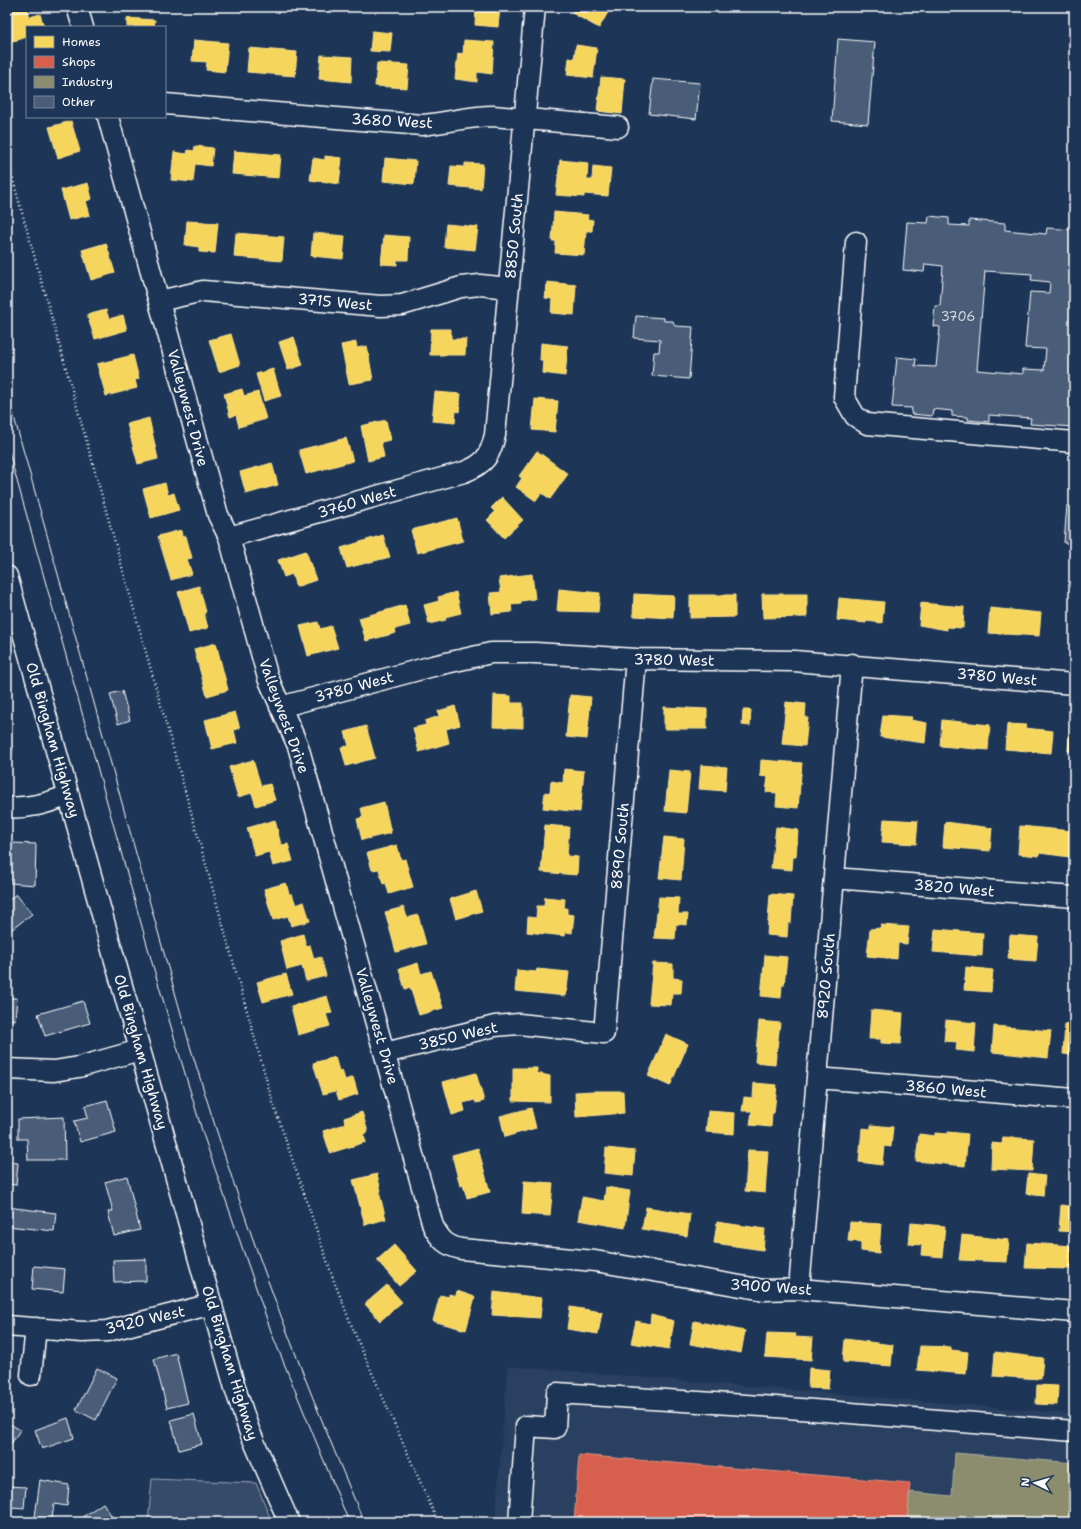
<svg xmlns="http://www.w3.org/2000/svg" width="1081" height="1529" font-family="'Shantell Sans',sans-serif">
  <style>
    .built { fill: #2a4161 }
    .green { fill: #364b69; stroke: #9aa5b4 }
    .homes { fill: #f6d55c; stroke: #f9e28d }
    .shops { fill: #d6604d; stroke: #e29082 }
    .industry { fill: #8c8c6e; stroke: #aeae9a }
    .building { fill: #4a5d79; stroke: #fff; fill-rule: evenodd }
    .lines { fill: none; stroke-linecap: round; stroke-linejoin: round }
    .minor-casing { stroke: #fff; stroke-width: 23 }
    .path { stroke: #fff; stroke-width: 2.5; stroke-dasharray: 1 3; stroke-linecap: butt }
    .minor { stroke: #1d3557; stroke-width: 20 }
    .tram { stroke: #fff; stroke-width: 1 }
    .labels { text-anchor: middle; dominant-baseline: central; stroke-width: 4; stroke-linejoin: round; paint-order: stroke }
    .number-label { font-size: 13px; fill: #d2d6de }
    .street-label { font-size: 15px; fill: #fff; stroke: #1d3557 }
  </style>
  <rect width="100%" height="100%" fill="#1d3557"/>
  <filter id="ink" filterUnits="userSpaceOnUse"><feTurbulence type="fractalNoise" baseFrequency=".025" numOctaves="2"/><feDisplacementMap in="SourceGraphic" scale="8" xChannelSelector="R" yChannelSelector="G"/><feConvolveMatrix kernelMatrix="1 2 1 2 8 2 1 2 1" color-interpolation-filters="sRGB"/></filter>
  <g filter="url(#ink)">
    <path class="built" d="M508,1366l566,48v108h-579z"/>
    <path class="green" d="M152,1479l104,4 16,39h-124z"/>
    <path class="homes" d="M16,7h11l3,10 10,-3 4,13h-17v10l-19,6 -1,-18h2l-2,-15z
      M476,7h24l-2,20 -23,-2z
      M576,7h35l-12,21 -27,-15z
      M127,18l28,2 -1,7h-27z
      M372,31l20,2 -2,19 -20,-1z
      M194,40l34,3 -3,29 -19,-2 1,-8 -15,-1z
      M464,40l30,2 -2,32 -15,-2v10l-22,-3 3,-26 5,1z
      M576,45l21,3 -4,30 -26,-3 2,-17 5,1z
      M249,48l48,4 -2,24 -48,-4z
      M321,55l31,2 -1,25 -32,-3z
      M377,63l32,2 -2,23 -32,-2z
      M601,77l24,2 -3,35 -25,-3z
      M71,121l9,30 -22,7 -9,-31z
      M195,146l18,2 -2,18 -16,-2 -2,18 -22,-2 3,-28 13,2 1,-4 6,1z
      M234,151l47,4 -2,23 -47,-4z
      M325,156l17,2 -3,26 -29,-4 3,-22 12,2z
      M385,158l31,3 -2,23 -31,-3z
      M560,160l28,3 -1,17h5l1,-14 18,2 -3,28 -24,-2v3l-28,-2z
      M465,163l18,1 -2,25 -32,-3 2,-20 14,1z
      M88,183l4,16 -6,2 4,14 -21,5 -8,-30z
      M554,212l34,3 -1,4 6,1 -1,11h-6l-2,24 -29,-2 1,-12h-4z
      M187,221l31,2 -3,30 -16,-1v-5l-14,-2z
      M446,224l32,3 -3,23 -31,-3z
      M236,233l48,4 -2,24 -48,-4z
      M313,233l32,3 -2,23 -32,-3z
      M384,235l25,2 -1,23h-11v5l-16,-1z
      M106,243l9,30 -24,7 -9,-30z
      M547,282l29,3 -2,30 -23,-2 1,-14 -7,-1z
      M106,310l3,9 14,-4 4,15 -32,9 -8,-24z
      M431,329h20v10h15l-1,16h-35z
      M231,334l9,31 -21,7 -10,-32z
      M294,337l9,28 -15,5 -9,-28z
      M356,342l1,6 10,-2 6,34 -24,4 -8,-39z
      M541,343l27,3 -3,30 -23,-3 1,-13h-3z
      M133,355l6,24 -4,1 2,8 -31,8 -9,-32z
      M273,369l8,27 -17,5 -8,-27z
      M242,389l2,7 14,-4 8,27 -27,8 -3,-12 -6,2 -6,-23z
      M435,392l26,2 -2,18 -3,-1 -1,12 -23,-2z
      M535,399l23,2 -3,31 -23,-2z
      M149,418l9,41 -20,5 -11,-40z
      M386,420l4,20 -9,2 3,15 -16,4 -7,-35z
      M346,438l7,23 -47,13 -7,-24z
      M537,451l31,23 -18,25 -8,-6 -6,8 -20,-14 6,-9 -3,-2z
      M272,463l6,22 -32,9 -6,-22z
      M165,483l3,12 6,-2 5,17 -28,8 -8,-29z
      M502,497l21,23 -19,18 -17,-18 8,-8 -4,-4z
      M457,518l6,23 -46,12 -6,-23z
      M181,530l1,7 4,-1 6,22 -5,1 5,15 -21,6 -13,-44z
      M383,535l7,22 -43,11 -6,-20z
      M306,551l10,29 -20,7 -4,-13 -8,3 -6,-17z
      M532,574l3,25 -14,2v3l-10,1 1,7 -20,2 -2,-21 11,-1 -2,-14z
      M199,586l7,26 -2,1 4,15 -19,5 -11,-41z
      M559,589l41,4 -2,19 -41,-1z
      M456,592l5,21 -16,4 1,3 -17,4 -5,-19 15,-4 -1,-4z
      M634,594l40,2 -1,22 -40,-2z
      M762,594h45v23l-44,1z
      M690,595h45v22l-45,1z
      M839,598l45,4 -2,21 -16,-2v2l-29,-3z
      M921,603l43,4 -1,21 -16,-1v3l-28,-5z
      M405,605l5,20 -15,4 1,4 -30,8 -7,-23z
      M990,608l51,5 -2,23 -51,-3z
      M318,622l2,7 11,-3 7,22 -30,8 -8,-30z
      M216,643l12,47 -21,6 -13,-47z
      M494,695l17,1v7h12v25l-30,-1z
      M570,695l21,2 -4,42 -21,-2z
      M786,702l20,2 -1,14h3l-3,28 -23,-2z
      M455,706l5,19 -14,4 3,14 -30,9 -6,-24 13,-3 -1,-4 14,-5 -1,-5z
      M664,707l43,2v20h-43z
      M743,710h8l-1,16 -8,-1z
      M235,712l5,16 -6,2 3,13 -25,6 -7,-29z
      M883,715l29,2 -1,3 16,3 -2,20 -45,-6z
      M942,720l48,5 -2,25 -48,-4z
      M1007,724l19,1 -1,3 28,3 -2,22 -46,-4z
      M366,726l9,32 -29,8 -5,-19 8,-1 -4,-14z
      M1070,728h4v24l-6,-1z
      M253,760l8,26 9,-2 5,16 -19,6 -4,-13 -14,4 -9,-30z
      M761,760l41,3 -4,45 -22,-2 1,-13 -11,-1 2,-15 -8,-1z
      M701,765l26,2 -2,24 -26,-2z
      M564,769l20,2 -4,41 -37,-4 2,-16 5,1 1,-12 12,2z
      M669,770l21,2 -4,41 -21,-2z
      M384,802l7,31 -29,7 -5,-21 6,-2 -2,-9z
      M884,819l34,2 -2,23 -34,-2z
      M275,820l6,25 7,-1 5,17 -20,5 -4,-14 -14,4 -8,-28z
      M945,822l47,6 -2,23 -47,-4z
      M545,825l24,2 -2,29 11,1 -1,18 -36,-3z
      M1020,826l52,5 -2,26 -31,-4v3l-21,-2z
      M776,827l22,3 -2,27h-3l-1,13 -21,-2z
      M664,837l20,2 -3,41 -22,-2z
      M397,845l4,15 4,-1 8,28 -24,7 -3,-11 -3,1 -4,-15 -7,1 -5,-17z
      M286,883l3,11h3l4,11 8,-3 6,19 -19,5 -3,-10 -15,4 -9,-31z
      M476,891l6,20 -26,8 -6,-20z
      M770,894l23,2 -2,27h-3l-1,14 -20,-2z
      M545,897l20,2 -1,9h3v6l7,1 -2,18 -6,-1 -1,4 -38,-4 1,-15 8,1 1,-12h7z
      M659,897l20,1 -1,16h10l-1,11 -11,-1 -1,15 -21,-1z
      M404,907l3,11 11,-3 8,29 -30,8 -11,-40z
      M881,925l28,2 -2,17 -9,-1 -1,16 -30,-3 3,-27 10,-1z
      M935,929l48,4 -1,23 -49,-4z
      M303,934l3,12 4,-1 4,14 7,-2 5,19 -20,5 -4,-15 -15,4 -7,-29z
      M1010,935l28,2 -2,24 -28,-2z
      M765,955l22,2 -3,28h-2l-1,13 -20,-2z
      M418,963l3,11 10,-3 12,37 -24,7 -9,-28 -5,2 -6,-20z
      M653,963l20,1v14l9,1 -1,14h-9l-1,12 -22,-1z
      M966,967l27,3 -2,22 -27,-2z
      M537,969l32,3 -3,24 -51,-5 2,-21 19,2z
      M286,974l6,20 -29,8 -6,-20z
      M327,996l5,17 -6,1 4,12 -32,9 -7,-29z
      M871,1010l32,3 -2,31 -20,-1v-4h-12z
      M946,1020l30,3 -2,29 -18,-2 1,-8 -13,-1z
      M759,1021l21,2 -5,41 -20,-2z
      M1065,1024l9,1v30l-11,-1z
      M994,1026l57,5 -3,27 -56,-6z
      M666,1034l22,10 -18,42 -22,-10z
      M335,1057l4,14 3,-1 3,10 8,-3 5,17 -19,6 -3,-9 -13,3 -10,-31z
      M513,1068h24v5l13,3v26l-37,-1z
      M476,1073l8,28 -8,2 -1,-3 -12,3 2,8 -13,4 -9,-33z
      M754,1083l23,2 -3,28h-2l-1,14 -21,-2 2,-14h-10l2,-14 9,1z
      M593,1091h30l1,22 -48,4 -1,-25z
      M531,1108l5,20 -31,9 -5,-21z
      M708,1111l27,2 -1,21 -28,-2z
      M362,1112l6,20 -5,2 3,8 -36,11 -7,-22 22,-7 -1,-6z
      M871,1125l22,2 -2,20 -7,-1 -2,19 -23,-3 3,-34 9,1z
      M948,1132l20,2 -3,32 -49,-5 3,-27 16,2v-3l13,1z
      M1003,1137l31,2 -2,32 -41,-2 1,-26 10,1z
      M478,1148l12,44 -23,6 -4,-13 -3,1 -8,-31z
      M606,1148l29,3 -2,25 -29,-3z
      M748,1150l20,1 -3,42 -20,-2z
      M377,1174l4,17 -2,1 7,27 -21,6 -12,-45z
      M1028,1174l17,2 -2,20 -17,-2z
      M524,1181l29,2 -3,33 -28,-2z
      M606,1187l24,4 -5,37 -47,-8 4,-23 22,4z
      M1061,1205l13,2v25l-15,-1z
      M646,1207l44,7 -3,22 -45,-7z
      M717,1222l48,7 -2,21 -49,-7z
      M850,1222l31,2 -2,29 -18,-2v-9l-13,-1z
      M911,1223l34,3 -3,31 -21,-2 1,-10 -13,-1z
      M962,1235l47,5 -2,22 -48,-2z
      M1027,1243l47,3 -2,23 -47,-1z
      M394,1245l23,26 -18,15 -22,-26z
      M387,1285l15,17 -22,19 -15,-17z
      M457,1291l18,6 -9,33 -33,-9 7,-26 9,2v-3l7,2z
      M494,1292l48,6 -2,20 -48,-3z
      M570,1307l32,5 -4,22 -31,-5z
      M651,1315l23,6 -5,28 -38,-6 5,-22 14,3z
      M694,1321l51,10 -4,22 -51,-9z
      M767,1333l29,1 -1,3 18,1 -2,22 -46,-3z
      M845,1339l48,6 -2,21 -48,-4z
      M920,1346l31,1v3l17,2 -2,22 -49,-4z
      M995,1352l48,6 -2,21 -48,-3z
      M809,1368l21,2 -2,19 -20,-1z
      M1037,1385l21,1 -1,19 -21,-1z"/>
    <path class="shops" d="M579,1455l331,28 -3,39h-333z"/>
    <path class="industry" d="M955,1453l119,10v59h-167l3,-30 42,4z"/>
    <path class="building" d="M838,39l37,3 -7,82 -36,-3z
      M653,79l47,4 -4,36 -47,-5z
      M929,216l20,2v7l20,1v-6l36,3v7l41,4 1,-6 27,2v197l-44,-3 1,-6 -42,-3v7l-21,-2v-3l-16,-1v-5l-19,-2 -1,7 -21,-2 1,-6 -20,-1 5,-50 19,2 -1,7 21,1 4,-40 -7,-1 2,-20h5l3,-40 -18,-2 -1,8 -21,-2 4,-48 21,1zM985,271l47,3 -1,6 19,2 -1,11 -19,-1 -5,56 21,1 -2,21 -21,-1v5l-46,-4z
      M636,316l28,2v3h9l2,5 18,1 -4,52 -37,-3 2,-24h5l1,-12 -26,-2z
      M1067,505h7v39l-10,-1z
      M122,691l8,29 -12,4 -8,-30z
      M7,746l6,1 -3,22h-3z
      M12,843l24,1 -1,41 -25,-2z
      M16,894l16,20 -25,19v-31z
      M7,998h10l-2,22 -8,-1z
      M83,1001l7,22 -45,13 -7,-22z
      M107,1100l9,32 -36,10 -6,-21 14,-3 -3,-12z
      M64,1117l1,43h-37l-1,-21h-9v-20z
      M7,1162l11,1 -2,22 -9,-1z
      M127,1176l13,54 -26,6 -6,-24 5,-1 -8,-29z
      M7,1207l49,6 -2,18 -47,-5z
      M146,1259v22l-32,1 -1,-22z
      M34,1266l31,3 -2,23 -31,-3z
      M176,1353l12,50 -21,5 -13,-49z
      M97,1368l20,10 -21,42 -20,-10z
      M194,1414l8,30 -23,6 -8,-30z
      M68,1418l6,20 -32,11 -7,-19z
      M7,1422l13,8 -11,17 -2,-1z
      M40,1480l29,5 -2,21 -13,-2 -2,15 -17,-2z
      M7,1486l19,1 -2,21 -13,-1 -1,14h-3z
      M103,1503l12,18 -31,1 -3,-4z"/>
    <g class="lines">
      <g class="minor-casing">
        <path id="minor" d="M77,7l6,20
          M165,104l257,21c24,-2 47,-9 71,-9l125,11
          M108,117l110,398 11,22 39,141 30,68 135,480c7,13 13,20 28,23l134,12 169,29 35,-1 275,23
          M856,242l-12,155 11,19 12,8 207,18
          M159,301l44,-10 178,15 21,-1 59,-18 19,-2 29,3
          M229,537l235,-65c21,-8 26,-16 31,-37l40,-428
          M7,576l228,812 14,42 40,92
          M280,707l153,-41 58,-13h44l101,6 158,2 280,23
          M7,807c22,2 41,-4 62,-12
          M834,878l240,19
          M385,1053l110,-27 24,-2 85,9 32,-374
          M7,1069l47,2 25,-4 61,-17
          M817,1078l257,21
          M799,1289l53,-625
          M7,1326l75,6 25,-1 105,-27
          M31,1375l5,-47
          M519,1522l7,-96 29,2 2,-35 219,14 298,24"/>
      </g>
      <path class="path" d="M7,159l266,944 61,178 23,58 81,183"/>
      <use href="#minor" class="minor"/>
      <path class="tram" d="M7,392l183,654c19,61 38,122 59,182 35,100 74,197 115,294
        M7,445l146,521 50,168 69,200 77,188"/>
    </g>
  </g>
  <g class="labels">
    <g class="number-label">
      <text x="958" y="316">3706</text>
    </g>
    <g class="street-label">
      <text transform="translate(392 121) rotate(3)">3680 West</text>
      <text transform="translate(514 236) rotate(-85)">8850 South</text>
      <text transform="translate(335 302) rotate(5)">3715 West</text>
      <text transform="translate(188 408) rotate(75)">Valleywest Drive</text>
      <text transform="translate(357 502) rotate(-16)">3760 West</text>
      <text transform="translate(674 660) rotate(1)">3780 West</text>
      <text transform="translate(997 677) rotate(5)">3780 West</text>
      <text transform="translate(354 687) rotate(-15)">3780 West</text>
      <text transform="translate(284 716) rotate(70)">Valleywest Drive</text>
      <text transform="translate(53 740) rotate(74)">Old Bingham Highway</text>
      <text transform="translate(620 846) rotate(-85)">8890 South</text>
      <text transform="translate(954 888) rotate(5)">3820 West</text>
      <text transform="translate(826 976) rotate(-85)">8920 South</text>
      <text transform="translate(377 1026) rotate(74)">Valleywest Drive</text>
      <text transform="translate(458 1036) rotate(-13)">3850 West</text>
      <text transform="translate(141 1052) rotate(74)">Old Bingham Highway</text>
      <text transform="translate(946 1089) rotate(5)">3860 West</text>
      <text transform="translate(771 1287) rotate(4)">3900 West</text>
      <text transform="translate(145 1320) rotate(-13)">3920 West</text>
      <text transform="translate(230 1363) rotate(73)">Old Bingham Highway</text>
    </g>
  </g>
  <rect width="1081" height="1529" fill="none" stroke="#1d3557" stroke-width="24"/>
  <rect x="12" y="12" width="1057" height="1505" fill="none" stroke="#fff" stroke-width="1.5" filter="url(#ink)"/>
  <rect x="26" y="26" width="140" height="92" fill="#1d3557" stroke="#77869a"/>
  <rect x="34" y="36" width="20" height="12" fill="#f6d55c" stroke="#77869a"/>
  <text x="62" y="46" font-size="12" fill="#ffffff">Homes</text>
  <rect x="34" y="56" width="20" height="12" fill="#d6604d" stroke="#77869a"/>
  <text x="62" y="66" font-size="12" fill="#ffffff">Shops</text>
  <rect x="34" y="76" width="20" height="12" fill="#8c8c6e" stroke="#77869a"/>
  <text x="62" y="86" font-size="12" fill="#ffffff">Industry</text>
  <rect x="34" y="96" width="20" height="12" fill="#4a5d79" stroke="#77869a"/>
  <text x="62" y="106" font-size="12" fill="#ffffff">Other</text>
  <g transform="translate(1035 1483) rotate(275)" stroke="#1d3557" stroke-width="3" paint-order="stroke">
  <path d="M0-3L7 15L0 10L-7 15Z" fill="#ffffff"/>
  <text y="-6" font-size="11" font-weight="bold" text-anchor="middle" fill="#ffffff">N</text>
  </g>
</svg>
